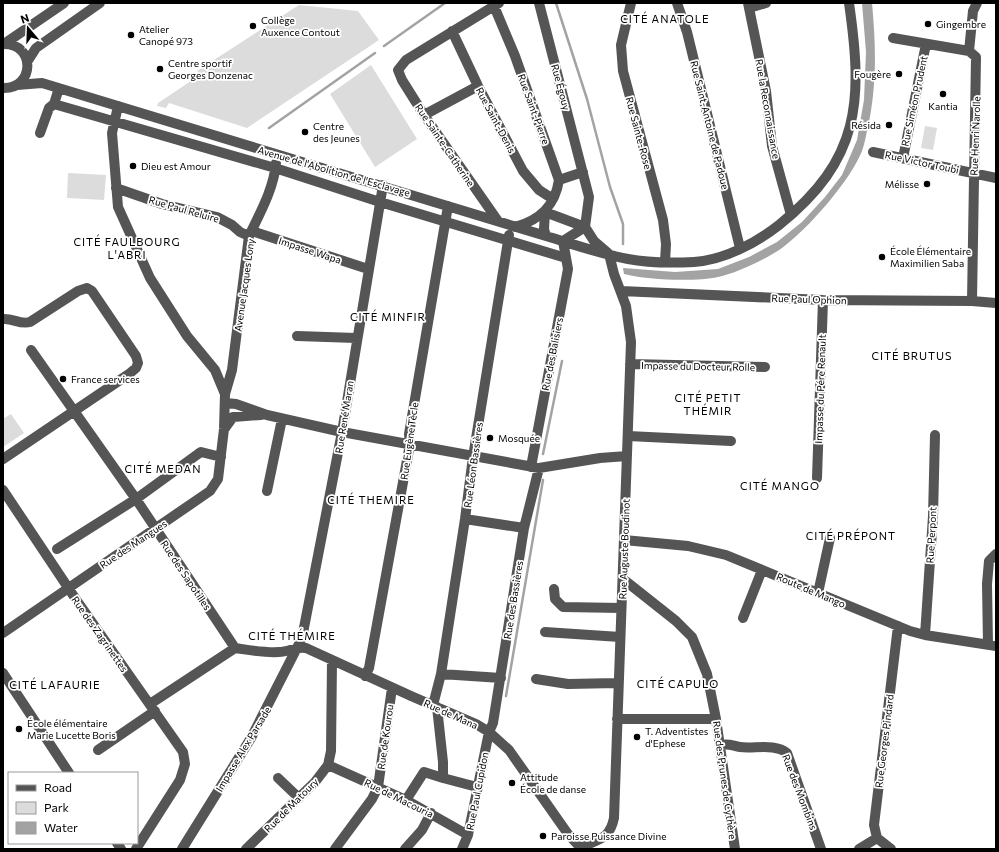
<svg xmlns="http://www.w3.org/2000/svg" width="999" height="852" font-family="Commissioner,sans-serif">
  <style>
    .green { fill: #dcdcdc }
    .water { fill: #a3a3a3 }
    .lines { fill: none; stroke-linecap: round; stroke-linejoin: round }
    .stream { stroke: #a3a3a3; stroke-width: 2.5 }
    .minor { stroke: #555; stroke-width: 10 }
    .poi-dot { fill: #000; stroke: #fff; stroke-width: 1.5 }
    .labels { text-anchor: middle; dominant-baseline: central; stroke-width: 3.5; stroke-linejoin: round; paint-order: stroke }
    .poi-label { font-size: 10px; fill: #000; stroke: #fff; text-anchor: start }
    .street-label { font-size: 10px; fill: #000; stroke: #fff }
    .neighbourhood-label { font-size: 11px; letter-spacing: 1px; fill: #000; stroke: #fff }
  </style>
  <rect width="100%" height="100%" fill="#fff"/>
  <path class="green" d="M299,5l59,6 21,29 -132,88 -78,-25 -3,5 -9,-2 1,-3 42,-28 -3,-4z
    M371,65l46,74 -42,28 -45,-73z
    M925,126l12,2 -4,22 -12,-2z
    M68,173l38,2 -2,25 -37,-2z
    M11,414l13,19 -21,14v-28z"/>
  <path class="water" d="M862,3h10c4,44 5,81 -4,124 -2,7 -3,16 -6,24 -12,30 -54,78 -80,97 -16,11 -45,25 -64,29 -23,5 -71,3 -94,-3l-1,-6 52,4 43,-3 31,-12 28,-15 25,-20 23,-25 17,-22 15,-35 7,-40 2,-48z"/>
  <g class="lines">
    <path class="stream" d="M556,3l31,96 23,88 13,37v20
      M384,46l61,-43
      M269,128l106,-75
      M543,454l19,-93
      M506,696l37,-216"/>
    <path class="minor" d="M539,3l50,194 -4,30 9,14 14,12
      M631,3l-10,42 2,26 40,149 3,24 -1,18
      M677,3l10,29 53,216
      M748,3l18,88 6,55 19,69
      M494,6l21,50 44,124c-4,26 -19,40 -44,47
      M749,8l17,-5
      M452,31l26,55 45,85 16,19 14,9
      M893,38l76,13 7,6 -4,244
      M3,44c33,-1 32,45 0,44
      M4,44l60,-41
      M969,51l4,-40 4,-8
      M27,62l9,-14 64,-45
      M17,85l25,-2 504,153c27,8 54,18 82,23 20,4 45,4 66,3 30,-2 62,-19 85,-37 82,-66 84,-124 70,-222
      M59,88l-5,16 221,64 105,34 186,56
      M424,115l54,-29
      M40,133l9,-25 5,-4
      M873,152l123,26
      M903,158l23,-114
      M559,180l24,-8
      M116,188l46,16 55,13 15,8 8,7 9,4
      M545,212l40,15
      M545,212l-1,17 2,7
      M498,221l-74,-106 -22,-35 -4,-10 8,-10 93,-57
      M252,231l116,38
      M621,291l202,9 149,1 24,2
      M3,319c10,-1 17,6 27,3l48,-31 9,-3 5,3 44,65 2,7 -2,5 -7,6 -126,85
      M297,336l59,2
      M31,350l105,149 99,149c14,2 29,5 44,4 10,0 17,-6 27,-4l105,48 65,28 13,8 20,18 59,84 13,14
      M630,364l135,3
      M225,394l7,-24 17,-134c11,-23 25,-48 27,-73
      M226,403l10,1 31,11 75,17 197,36 61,-10 27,-2
      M225,428l8,-11 28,-2
      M628,436l103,5
      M531,467l37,-198 -5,-28 22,-14
      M817,478l6,-178
      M3,490l72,108 108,154 2,12 -5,16 -44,69
      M267,491l15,-72
      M465,519l59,9
      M624,540l64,6 38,9 184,76 15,4 71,11
      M57,549l79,-50 62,-45 3,-2 20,5
      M623,579l53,42 16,16 15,37 9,45 19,130
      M554,589l1,10 8,8 58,1
      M818,593l12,-55
      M743,618l19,-48
      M545,632l75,5
      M3,633l207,-142 8,-12 6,-50 1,-35 -10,-24 -28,-34 -37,-58 -32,-71 -6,-74 6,-27
      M925,635l8,-119 2,-81
      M988,644l-1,-60 2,-23 7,-7
      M3,673l66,100
      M441,674l60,4
      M365,676l4,-8 41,-224 -1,-10 39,-228
      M536,679l32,5 49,-1
      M150,704l85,-56
      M433,705l8,-31 24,-155 8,-62 36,-222
      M437,707l6,55v16l34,9
      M617,719h99
      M721,745c8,-2 12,1 19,2 14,2 35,-4 47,6l34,96
      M98,750l57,-39
      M328,765l78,35 62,35
      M278,778l21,20
      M406,800l18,-28 19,6
      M117,843l4,6
      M182,849l69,-111 51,-100 40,-206 41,-247
      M246,849l69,-67 13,-17 3,-14 1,-90
      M335,849l37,-50 6,-12 14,-99
      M405,849l17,-19 9,-17
      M462,849l6,-14 21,-103 4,-9 31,-195 15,-60
      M579,849c17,-11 30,-7 35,-31l17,-476 -5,-36 -12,-32 -5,-20
      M859,849l18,-11
      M891,849l-14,-11 -3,-13 24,-199"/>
  </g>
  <g class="poi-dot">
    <circle cx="928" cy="24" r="4"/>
    <circle cx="253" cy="26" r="4"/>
    <circle cx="131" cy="35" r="4"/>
    <circle cx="160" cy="69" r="4"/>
    <circle cx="899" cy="74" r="4"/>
    <circle cx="943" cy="94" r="4"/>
    <circle cx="889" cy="125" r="4"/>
    <circle cx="305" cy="132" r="4"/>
    <circle cx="133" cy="166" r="4"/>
    <circle cx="927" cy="184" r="4"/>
    <circle cx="882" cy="257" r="4"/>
    <circle cx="63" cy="379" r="4"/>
    <circle cx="490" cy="438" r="4"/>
    <circle cx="19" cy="729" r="4"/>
    <circle cx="637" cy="737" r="4"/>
    <circle cx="512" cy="783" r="4"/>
    <circle cx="543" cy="836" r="4"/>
  </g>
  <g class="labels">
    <g class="poi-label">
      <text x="261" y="20">Collège<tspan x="261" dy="12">Auxence Contout</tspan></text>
      <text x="936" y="24">Gingembre</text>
      <text x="139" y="29">Atelier<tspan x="139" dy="12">Canopé 973</tspan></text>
      <text x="168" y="63">Centre sportif<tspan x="168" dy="12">Georges Donzenac</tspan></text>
      <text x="891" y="74" text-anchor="end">Fougère</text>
      <text x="943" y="106" text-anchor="middle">Kantia</text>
      <text x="881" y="125" text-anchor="end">Résida</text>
      <text x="313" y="126">Centre<tspan x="313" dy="12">des Jeunes</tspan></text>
      <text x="141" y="166">Dieu est Amour</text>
      <text x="919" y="184" text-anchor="end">Mélisse</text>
      <text x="890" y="251">École Élémentaire<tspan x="890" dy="12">Maximilien Saba</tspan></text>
      <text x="71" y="379">France services</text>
      <text x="498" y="438">Mosquée</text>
      <text x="27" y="723">École élémentaire<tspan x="27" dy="12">Marie Lucette Boris</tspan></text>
      <text x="645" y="731">T. Adventistes<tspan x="645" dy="12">d'Ephese</tspan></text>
      <text x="520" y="777">Attitude<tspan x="520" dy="12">École de danse</tspan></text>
      <text x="551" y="836">Paroisse Puissance Divine</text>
    </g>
    <g class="street-label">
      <text transform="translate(561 87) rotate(75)">Rue Égouy</text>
      <text transform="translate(914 101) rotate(-78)">Rue Siméon Prudent</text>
      <text transform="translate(534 109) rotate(70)">Rue Saint-Pierre</text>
      <text transform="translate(768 109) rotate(80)">Rue la Reconnaissance</text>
      <text transform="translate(496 120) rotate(62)">Rue Saint-Denis</text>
      <text transform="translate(710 125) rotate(76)">Rue Saint-Antoine de Padoue</text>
      <text transform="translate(639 133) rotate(75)">Rue Sainte-Rose</text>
      <text transform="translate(975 136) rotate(-88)">Rue Henri Narolle</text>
      <text transform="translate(445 145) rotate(56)">Rue Sainte-Catherine</text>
      <text transform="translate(922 162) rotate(12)">Rue Victor Toubi</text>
      <text transform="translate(334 171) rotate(16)">Avenue de l'Abolition de l'Esclavage</text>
      <text transform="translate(184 209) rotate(16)">Rue Paul Reluire</text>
      <text transform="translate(310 250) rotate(18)">Impasse Wapa</text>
      <text transform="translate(244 285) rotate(-82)">Avenue Jacques Lony</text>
      <text transform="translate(809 299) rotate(2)">Rue Paul Ophion</text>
      <text transform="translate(552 354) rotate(-79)">Rue des Balisiers</text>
      <text transform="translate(698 366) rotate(1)">Impasse du Docteur Rolle</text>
      <text transform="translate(820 389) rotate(-88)">Impasse du Pére Renault</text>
      <text transform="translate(344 417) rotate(-81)">Rue René Maran</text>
      <text transform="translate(409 441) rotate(-82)">Rue Eugène Tècle</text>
      <text transform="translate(473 465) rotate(-82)">Rue Léon Bassières</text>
      <text transform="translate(931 535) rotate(-87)">Rue Perpont</text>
      <text transform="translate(133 544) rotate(-34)">Rue des Mangues</text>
      <text transform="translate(624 549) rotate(-88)">Rue Auguste Boudinot</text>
      <text transform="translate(186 575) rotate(56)">Rue des Sapotilles</text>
      <text transform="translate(811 590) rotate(23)">Route de Mango</text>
      <text transform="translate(513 600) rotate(-81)">Rue des Bassières</text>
      <text transform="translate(100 634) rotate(55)">Rue des Zagrinettes</text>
      <text transform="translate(451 714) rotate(24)">Rue de Mana</text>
      <text transform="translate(385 737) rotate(-82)">Rue de Kourou</text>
      <text transform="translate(884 741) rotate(-83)">Rue Georges Pindard</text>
      <text transform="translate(243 749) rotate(-59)">Impasse Alex Parsade</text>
      <text transform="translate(725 780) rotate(82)">Rue des Prunes de Cythère</text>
      <text transform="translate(477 791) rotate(-79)">Rue Paul Cupidon</text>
      <text transform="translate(800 792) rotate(69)">Rue des Mombins</text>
      <text transform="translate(399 798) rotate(26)">Rue de Macouria</text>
      <text transform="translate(291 805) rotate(-45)">Rue de Matoury</text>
    </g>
    <g class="neighbourhood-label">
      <text x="665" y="18">CITÉ ANATOLE</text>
      <text x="127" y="241">CITÉ FAULBOURG<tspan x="127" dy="13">L'ABRI</tspan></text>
      <text x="388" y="316">CITÉ MINFIR</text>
      <text x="912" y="355">CITÉ BRUTUS</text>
      <text x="708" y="397">CITÉ PETIT<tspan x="708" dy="13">THÉMIR</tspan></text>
      <text x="163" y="468">CITÉ MEDAN</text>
      <text x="780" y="485">CITÉ MANGO</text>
      <text x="371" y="499">CITÉ THEMIRE</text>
      <text x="851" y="535">CITÉ PRÉPONT</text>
      <text x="292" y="635">CITÉ THÉMIRE</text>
      <text x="678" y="683">CITÉ CAPULO</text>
      <text x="55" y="684">CITÉ LAFAURIE</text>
    </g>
  </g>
  <rect width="999" height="852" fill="none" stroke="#000000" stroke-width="8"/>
  <rect x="8" y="772" width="130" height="72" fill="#ffffff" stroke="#999999"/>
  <rect x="16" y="785" width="20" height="6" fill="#555555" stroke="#999999"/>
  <text x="44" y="792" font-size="12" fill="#000000">Road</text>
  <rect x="16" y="802" width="20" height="12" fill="#dcdcdc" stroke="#999999"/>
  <text x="44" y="812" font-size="12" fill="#000000">Park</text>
  <rect x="16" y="822" width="20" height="12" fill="#a3a3a3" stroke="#999999"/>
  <text x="44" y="832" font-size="12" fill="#000000">Water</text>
  <g transform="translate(28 28) rotate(341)" stroke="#ffffff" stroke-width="3" paint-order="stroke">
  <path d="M0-3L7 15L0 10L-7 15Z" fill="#000000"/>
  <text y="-6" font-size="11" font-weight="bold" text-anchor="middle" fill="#000000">N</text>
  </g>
</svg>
